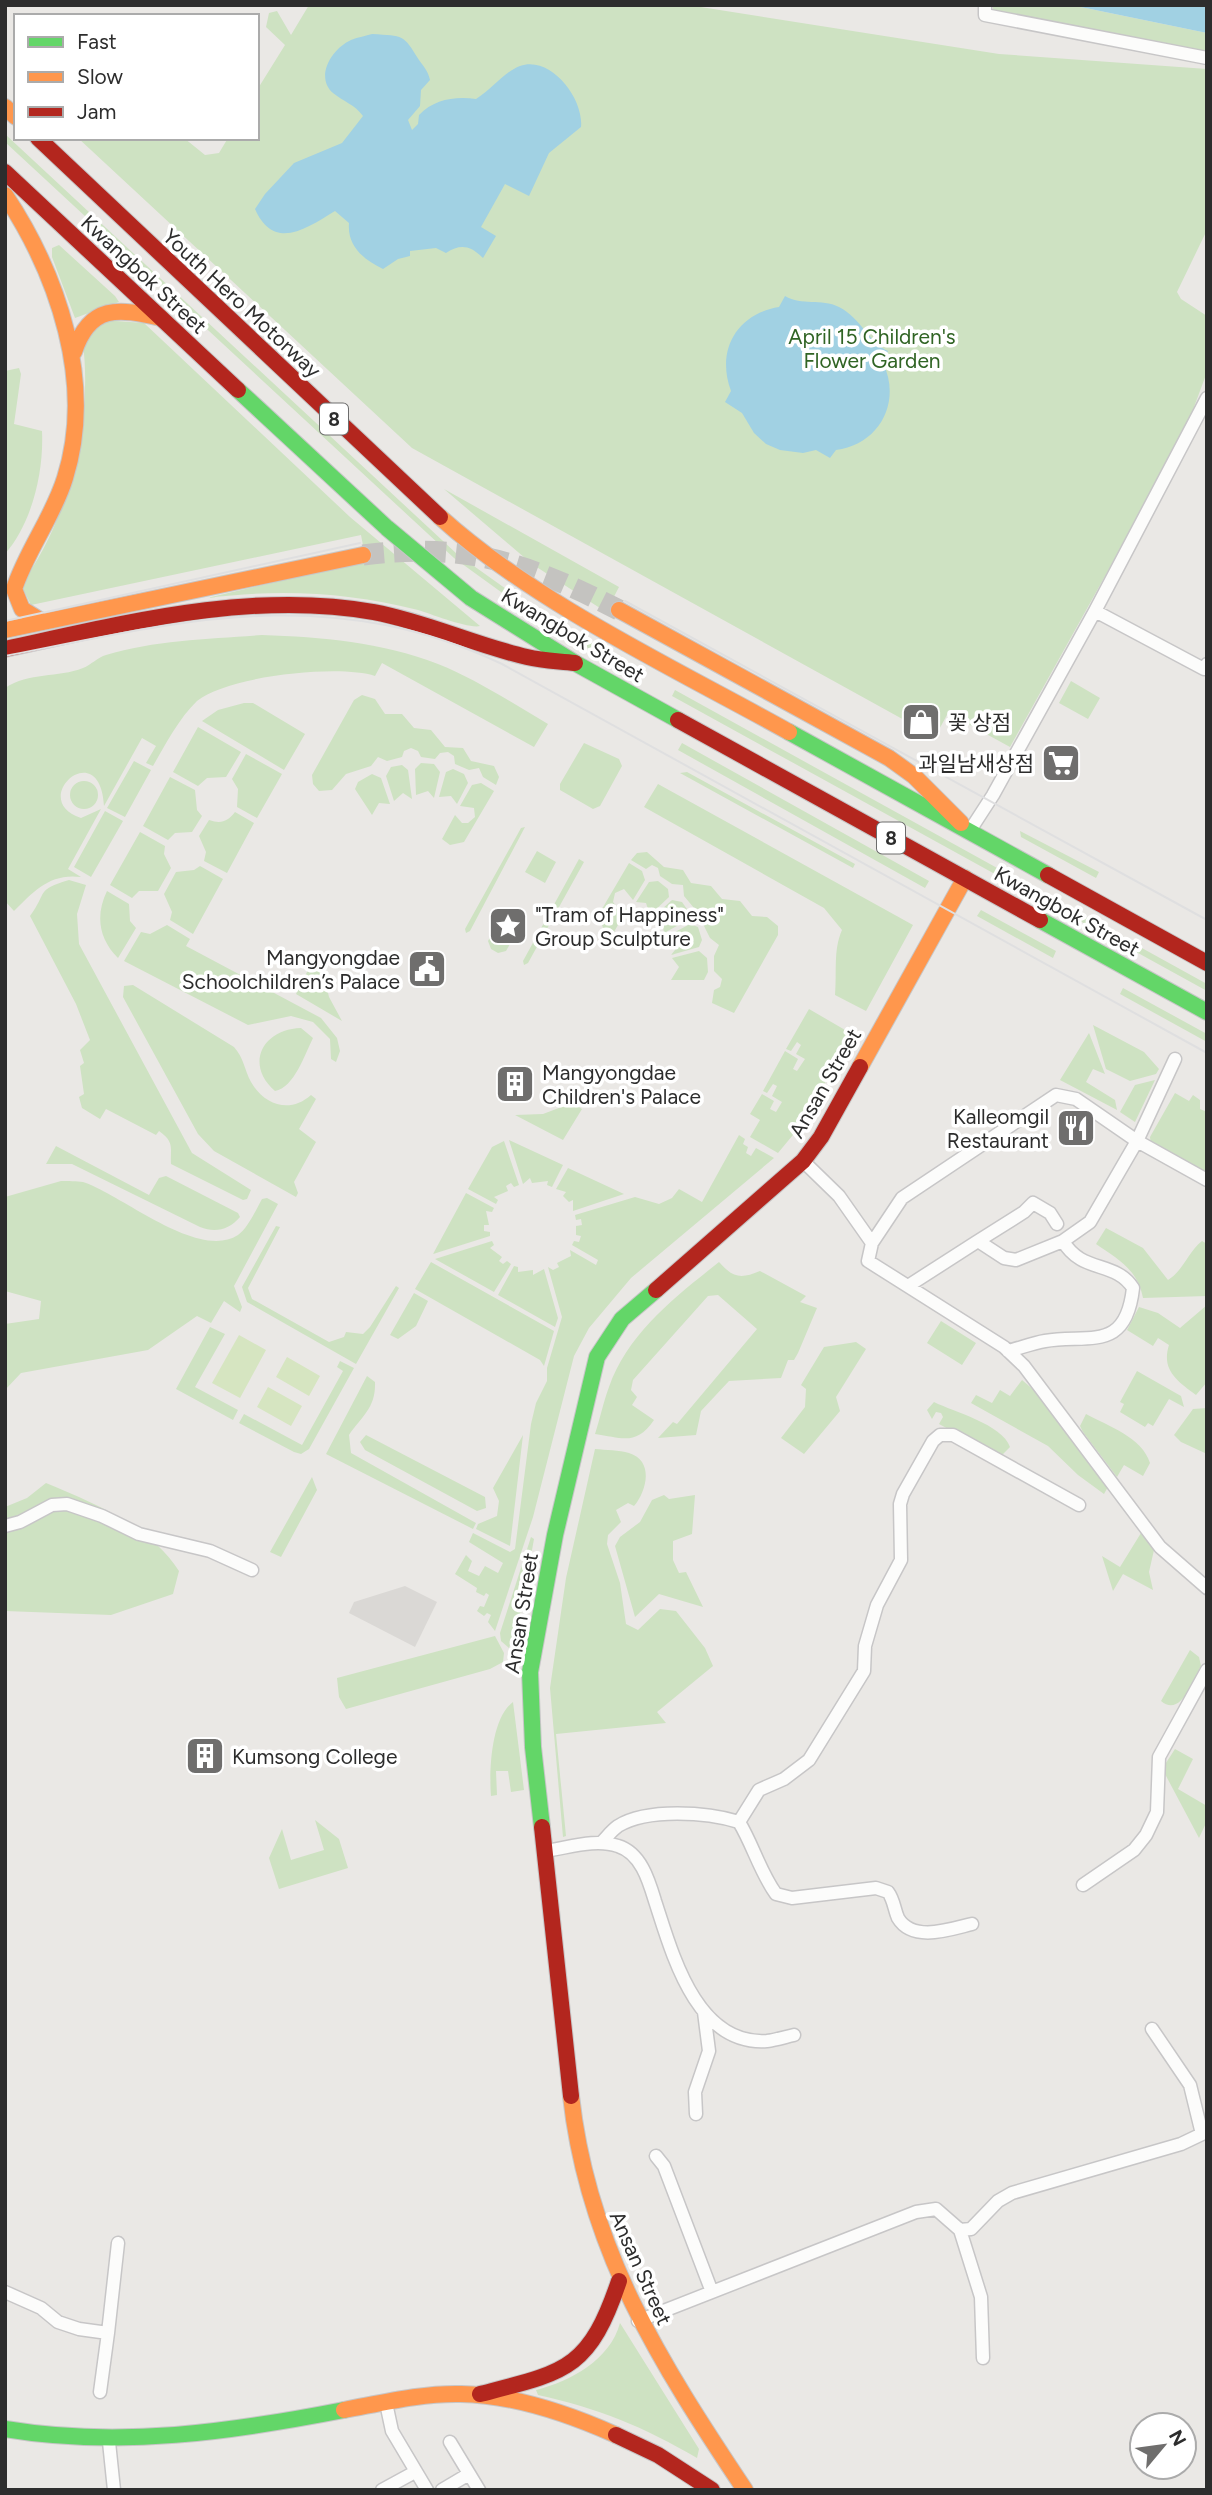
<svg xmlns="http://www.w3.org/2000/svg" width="1212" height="2495" font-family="Figtree,'Noto Sans KR',sans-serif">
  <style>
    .green { fill: #cee2c2 }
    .pitch { fill: #d6e5c1 }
    .plaza { fill: #dad8d5 }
    .water { fill: #a1d1e3 }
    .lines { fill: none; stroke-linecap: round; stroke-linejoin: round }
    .primary-tunnel { stroke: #c4c3c0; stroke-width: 21; stroke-dasharray: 21 10; stroke-linecap: butt }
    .street-casing { stroke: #c7c6c7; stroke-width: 15 }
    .fast-casing { stroke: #c7c6c7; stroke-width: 18 }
    .slow-casing { stroke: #c7c6c7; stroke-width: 18 }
    .jam-casing { stroke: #c7c6c7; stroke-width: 18 }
    .street { stroke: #fcfcfb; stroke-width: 12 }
    .fast { stroke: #63d668; stroke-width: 16 }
    .slow { stroke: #ff974d; stroke-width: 16 }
    .jam { stroke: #b3261e; stroke-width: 16 }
    .tram { stroke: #dfdfe0; stroke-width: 2 }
    .labels { text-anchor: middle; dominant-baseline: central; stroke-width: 7; stroke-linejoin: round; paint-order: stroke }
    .shield { fill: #fff; stroke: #6c6c6c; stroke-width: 2 }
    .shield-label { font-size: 19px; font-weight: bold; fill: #2d2d2d }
    .street-label { font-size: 21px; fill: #2d2d2d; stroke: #fff }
    .park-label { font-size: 21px; fill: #306424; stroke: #fff }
    .poi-label { font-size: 21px; fill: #2d2d2d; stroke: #fff; text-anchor: start }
  </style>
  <rect width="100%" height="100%" fill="#eae8e5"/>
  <path class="green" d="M309,5h379l311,49 208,15v161l-30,62 4,7 26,17v56l-23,62 -174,313 -62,-34 -13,24 -523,-289 -334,-310h106l21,17 14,-2 9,-15h29v-48l28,-45 -19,-18 3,-14 8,-2 14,24z
    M993,5h78l136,28v21l-214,-43z
    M5,134l452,420 76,54 88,53 -3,5 -88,-53 -76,-55 -449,-416z
    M59,245l56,51 4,6 -44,16 -23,-61v-9z
    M102,320l42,3 206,194 130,109c-11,3 -49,-12 -62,-16 -71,-18 -139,-21 -211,-12l159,-37 -5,-26 -330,70 -10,-20c47,-65 72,-160 62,-241z
    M19,368l2,6 -7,50 28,7c2,41 -10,92 -37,123v-183z
    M444,489l175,98 -13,25 -74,-48z
    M262,635c60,2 119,7 176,29 38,15 74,39 110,60l-14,23 -152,-84 -7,13c-36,-12 -148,0 -178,25 -18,17 -33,46 -44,65l-7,-3 10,-17 -14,-8 -38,68c-4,-73 -78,-6 -23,12l20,-9 -33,60 13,8c-31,-4 -47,14 -67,34l-9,-10v-213c24,-16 53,-10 78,-20 8,-3 15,-11 23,-13 49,-15 105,-16 156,-20z
    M1071,681l29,17 -12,21 -29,-16z
    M675,690l532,294v7l-535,-295z
    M362,695l13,4 10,15h17l12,14 17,2 14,17 18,1 8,13 23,5 5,11 -3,8 -13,-8 -4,-9 -10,2 -14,-6 -1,-8 -6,-4 -8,1 -5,6 -14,-2 -3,-6 -7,-3 -7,3 -2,6 -15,4 -9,-4 -7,9 -25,8 -14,16 -13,1 -6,-7 -1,-9 42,-75z
    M244,703h9l52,31 -21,36 -82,-49 16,-11z
    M198,727l43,25 -15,25 -19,1 -9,8 -25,-14z
    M584,743l35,16 3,7 -22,40 -7,3 -33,-19v-6z
    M682,743l247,138 -4,7 -247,-138z
    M246,754l36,20 -25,44 -20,-11 1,-18 -6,-10z
    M134,761l17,9 -26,47 -18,-9z
    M421,763l13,1 6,8 -6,26 -6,-7 -12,4 -1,-26z
    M402,765l6,5 4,29 -9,-6 -9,8 -8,-25 5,-9z
    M453,769l11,5 4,9 -11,21 -6,-8 -12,1 7,-25z
    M687,772l168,92 -2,4 -173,-95z
    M372,774l9,4 9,26 -11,-1 -7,12 -17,-26 3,-7z
    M170,777l25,13 2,20 5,6 -10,16 -17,1 -7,7 -25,-14z
    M70 795a14 14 0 1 1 28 0a14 14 0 1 1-28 0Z
    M481,783l13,8 -30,51 -14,3 -8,-6 13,-24 7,8h6l7,-6 -1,-9 -14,-2 12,-21z
    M658,784l255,141 -47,86 -31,-16c2,-22 -2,-45 7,-65l-18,-22 -180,-101z
    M105,811l18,10 -32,56 -17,-10z
    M235,812l19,11 -27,50 -23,-12 2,-9 -7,-16 10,-16c12,4 18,2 26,-8z
    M525,827l-55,104 -4,2 -1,-4 56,-101z
    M1020,831l79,41 -3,6 -75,-41z
    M140,832l25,14 -1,8 7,14 -13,23h-19l-7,7 -22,-13z
    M537,851l19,11 -11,21 -20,-11z
    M647,852l17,15 19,3 8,13 20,3 11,13 18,2 12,15 15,1 11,9v9l-44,78 -22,-10 2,-13 6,-3 2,-8 -8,-8v-15l5,-11 -9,-7 -7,-14 2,-12 -11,-4 -10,-12 -1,-11 -11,-1 -12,-8 -2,-8 -6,-3 -6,4 -15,-9 6,-7z
    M579,859l5,3 -56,101 -4,2 -1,-4z
    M629,863l13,8 3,9 -12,20 -9,-11 -9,4 -2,9 4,5 10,2 -13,23 -11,-4 -4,-14z
    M200,866l23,13 -30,55 -23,-14 2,-8 -8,-18 12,-22 18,-2z
    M69,880l17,5 -9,29 2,30 113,209 59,37 -4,9 -4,1 -72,-36c-1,-16 4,-22 -12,-33l-3,4 -50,-26 -6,10 -18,-11 -3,-11 5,-3 -4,-28 4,-3 -4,-13 10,-10 -14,-36 -46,-88c18,-24 5,-26 39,-36z
    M658,881l10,8 1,8 -19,18 -4,-12 -10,-1 13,-20z
    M107,891l22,13 1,17 6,7 -18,30c-19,-19 -23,-42 -11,-67z
    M672,900l10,2 7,10 -3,9 -22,12 -2,-12 -10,-3z
    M981,910l75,41 -3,7 -76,-42z
    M500,919l6,4 -7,12 7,4 7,-12 5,3 -12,21 -8,2 -7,-4 -3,-8z
    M690,924l8,3 4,13 -3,7 -28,8 4,-5 -1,-8 -10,-4z
    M167,925l23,14 -4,7 135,72 16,20 3,13 -4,11 -5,-3 -1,-20 -17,-17 -22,-6 -43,9 -124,-64 17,-29 9,2z
    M699,951l8,7 1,14 -4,8h-33l8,-13 -7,-9z
    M312,962l10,5 7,30 13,24 -46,-27z
    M133,985l101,62c10,11 10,22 17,35 13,23 39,32 60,13l5,4 -17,30 17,13 -22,40 4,11 -2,4 -82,-46 -16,-17 -75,-137 1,-11z
    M1123,988l84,46v8l-87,-48z
    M809,1009l43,25 -50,90 -24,29 -28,-16 10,-17 -10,-6 12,-20 12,7 -4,8 6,3 6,-10 -10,-6 5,-10 -4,-2 -6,9 -4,-2 22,-40 13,8 -5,10 4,2 8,-12 -9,-5 5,-9 -4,-3 -6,9 -5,-2z
    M1093,1025l51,27 15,17 -3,5 -26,7 -24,-12z
    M301,1028l12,10c-8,16 -19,50 -38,53 -31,-27 -12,-62 26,-63z
    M1089,1033l16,41 -12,-5 -7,13 29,18 2,10 -57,-30z
    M1155,1080l-20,42 -15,-10 15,-27z
    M1175,1093l14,8 4,-6 7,5v9l7,3v62l-56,-29 -1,-8z
    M572,1103l10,6 -19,31 -48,-25 28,-1z
    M739,1135l6,4 -2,5 5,3 -2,6 5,3 5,-8 18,10 -143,120 -42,50 -15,28 -41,161 -38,114 -7,-9 3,-7 -4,-2 -3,3 -7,-5 3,-5 4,1 5,-12 -3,-2 -2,3 -8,-4 1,-4 -22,-14 11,-19 6,6 -4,10 11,5 6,-10 13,7 5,-10 -34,-21 4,-9 37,19 5,-3 16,-125 5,-21 11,-22v-13l15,-51 -14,-50 5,3 6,-3 -2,-4 14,-7 -1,-6 26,15 2,-5 -26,-15 2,-4 5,1 2,-6 -5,-1v-9l6,-1 -1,-6 -5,1 -1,-5 60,-18 24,7 13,-6 7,-9 23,13z
    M509,1140l54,25 -11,22 -5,-2 1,-4 -16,2 -2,-5 -7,6z
    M504,1141l15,44 -5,2 -3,-4 -5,3 2,5 -14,6 4,3 -2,4 -28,-15 24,-42z
    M56,1146l93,49 10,-17 7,-2 72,37 2,4c-11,13 -25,16 -40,10l-128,-63h-26z
    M568,1168l56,26 -51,17v-11l-4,2 -6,-6 3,-4 -10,-3z
    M61,1181c7,0 16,0 22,1 38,12 115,79 155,53 9,-6 18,-25 24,-36l5,-1 11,6 -44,82 8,21 -2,5 -16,-11 -13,22 -14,-7 -49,34 -127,23 -16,17v-66l34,-5 2,-18 -36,-10v-94z
    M466,1193l28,15 -2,4 -6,-1 3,14h-5v6l6,1v4l-57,18z
    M276,1226l4,1 -32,61 4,11 77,43 15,-5 2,-5 17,2 7,-7 26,-41 3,2 -43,76 -109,-62 -5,-15z
    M1106,1228l37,20 25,32c15,-9 20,-28 34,-39l5,3v52l-64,2c-5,-28 -25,-39 -47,-54z
    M492,1241l2,4 -4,3 12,9 -3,4 4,3 4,-3 4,3 -17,28 -59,-33z
    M431,1262l123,69 -10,35 -4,-6 -125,-71z
    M719,1262c14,16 22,17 41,9l46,25 -6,6 17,6 -19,45 -4,7h-6l-7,18 -52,3 -28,30 -5,24 -38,3 15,-16 4,2 80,-95 -39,-34 -10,1 -75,84 -2,10 6,7 -5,8 22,15c-18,26 -31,18 -59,14 5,-15 8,-31 14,-47 19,-54 66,-90 110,-125z
    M514,1266l4,1v5l15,-2v5l11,-6 14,49 -3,9 -57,-32z
    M414,1293l14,8 -12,25 -18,13 -8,-4z
    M1207,1305v77l-11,13c-19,-14 -35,-25 -27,-50l-11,-7 -5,8 -26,-16 12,-23 19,6 22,15z
    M941,1321l35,22 -14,22 -35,-22z
    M210,1327l15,7 -30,53 43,23 -5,10 -57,-31z
    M856,1342l10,7 -30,48 4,14 -36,43 -23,-16 24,-31 1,-18 -5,-4 23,-38z
    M340,1361l14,7 -45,81 -8,5 -7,-2 -55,-29 5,-9 58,31 41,-74 -6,-4z
    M1137,1371l44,25 3,11 -15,-8 -16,27 -5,-3 -3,4 -25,-15 4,-8 -4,-2z
    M367,1376l8,6c1,26 -13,34 -26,53l2,18 125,70 -3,6 -147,-75z
    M1022,1380l19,16 68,89 -5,9 -26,-19 -30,-29 -77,-43 5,-8 16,8 8,-13 10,6z
    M934,1402c20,10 68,22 76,45l-10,10 -61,-33 4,-7 -2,-4 -5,-1 -4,7 -5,-9z
    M1207,1408v46l-26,-12 -7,-7 19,-26z
    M1086,1414c22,12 56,23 64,49l-7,13 -19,-11 -7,12 -34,-45 -3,-6z
    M366,1435l119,62 1,11 -9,3 -112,-61 -5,-8z
    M523,1435l-13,111 -34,-17 2,-5 19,-8 2,-15 -6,-13z
    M595,1449c11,1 24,1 34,4 26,8 17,39 5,53l-6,-3 -12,7 5,12 -13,13 -1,9 13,39 6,41 12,6 22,-21 16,2 29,37 8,18 -56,46 9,11 -110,11 10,102 -3,1 -13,-149 16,-110z
    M312,1477l5,13 -36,67 -11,-5z
    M46,1483c48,20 104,43 133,88l-6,23 -62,21 -106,-4v-104l22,-9z
    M664,1495l5,4 26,-4 -3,39 -19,7v19l6,13 7,-1 17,35 -44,-13 -24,23 -20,-71 5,-9 20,-15 12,-22z
    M1141,1533l13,17 -5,22 4,18 -30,-16 -10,17 -11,-35 18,11z
    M531,1537l3,2 -13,72 -12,37 -8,-7 -1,-8z
    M495,1636l9,17 -1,9 -13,7 -144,40 -7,-12 -2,-19z
    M1190,1650l9,7 2,9c-8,14 -20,52 -40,35z
    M513,1702l11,88 -13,2 -3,-21h-12l1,24 -6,1c-2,-25 0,-78 22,-94z
    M1175,1749l18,10 -15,30 29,17v15l-8,17 -34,-64 -1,-8z
    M315,1820l24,19 9,29 -69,21 -10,-31 13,-29 9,31 33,-10z
    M620,2323l79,126 -2,9c-53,-31 -99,-50 -159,-63l-2,-5c35,-9 74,-30 84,-67z"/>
  <path class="pitch" d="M239,1335l27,15 -26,48 -28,-15z
    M287,1357l33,19 -11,20 -33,-19z
    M268,1387l34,19 -11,20 -34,-19z"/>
  <path class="plaza" d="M405,1586l32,16 -22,45 -66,-34 5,-11z"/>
  <path class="water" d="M1071,5h136v28z
    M372,34c32,2 31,0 47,26 5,7 9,11 11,20l-9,10 -1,16 -12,14 4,10 6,-6 1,-9c15,-16 37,-19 57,-16 15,-9 28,-27 44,-33 31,-11 64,33 61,61l-32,26 -20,43 -24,-12 -24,43 15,9 -13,22c-12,-12 -22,-15 -37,-5l-10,-5 -26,3v5l-12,3 -15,10c-19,-9 -36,-23 -34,-46l-14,-12c-28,17 -61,41 -80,-2l10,-15 29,-31 48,-20 21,-27c-9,-12 -19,-14 -30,-23 -19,-17 0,-45 18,-53 7,-3 15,-4 21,-6z
    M785,296c17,10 36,2 54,11 23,12 29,35 49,44l-5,12c19,39 -4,82 -47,87l-6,8 -14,-8 -13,3 -23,-3 -14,-6 -12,-11 -12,-20 -17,-11 6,-11c-15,-40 5,-77 48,-84z"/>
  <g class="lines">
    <path class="primary-tunnel" d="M363,555c105,-13 164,8 256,55"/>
    <g class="street-casing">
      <path id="street" d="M985,5v10l222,43
        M1095,611l109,58 3,-5
        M969,832l24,-37 102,-184 112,-213
        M1175,1059l-38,82 70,39
        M803,1161l36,35 33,47 -4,18 136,86 20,19 136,181 47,41
        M978,1241l46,-29 9,-9 17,10 7,11
        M872,1243l30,-45 154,-103 20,4 61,42 -47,81 -27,19
        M908,1286l70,-45 26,17 12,2 47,-19c19,33 52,19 70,47 -7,64 -43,46 -88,53 -12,2 -25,7 -37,10
        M5,1526l15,-4 32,-17 15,-1 35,12 37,18 71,17 42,19
        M739,1822l20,-32 25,-11 25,-19 55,-89 1,-25 12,-41 24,-45 -1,-56 3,-10 30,-53 7,-6h13l126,70
        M602,1842c5,-5 10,-12 16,-16 29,-18 89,-14 121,-4 14,23 21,50 37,72l16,4 84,-10 12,4c6,8 6,17 10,26 15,25 53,11 74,6
        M544,1851c24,-3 51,-13 74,-5 23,7 31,35 37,55 17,52 41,145 112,140 9,-1 18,-4 27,-6
        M1083,1885l51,-35 12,-15 11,-23 2,-55 48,-87
        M696,2114l-1,-22 14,-41 -5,-39
        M656,2156l8,10 48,126
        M960,2230l21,67 2,61
        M5,2292l36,16 17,14 21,7 29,4 -8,59
        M638,2321l278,-109 20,-3 24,21 11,-1 27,-28 14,-8 169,-49 21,-10 -12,-49 -38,-56
        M108,2333l10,-90
        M386,2403l6,28 35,59
        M109,2442l5,48
        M450,2442l29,48
        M382,2490l33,-18
        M442,2490l27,-16"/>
    </g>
    <g class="fast-casing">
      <path id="fast" d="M238,390l149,138 84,70 104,65 103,57
        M789,732l259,143
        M1040,920l167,92
        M542,1827l-9,-80 -3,-75 25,-137 42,-178 25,-38 34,-29
        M5,2429c115,19 226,3 339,-19"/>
    </g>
    <g class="slow-casing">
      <path id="slow" d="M5,107l11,10
        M5,195c53,80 90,188 60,283 -12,39 -38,72 -51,111l8,20 21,13
        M74,352c16,-48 44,-44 87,-34
        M440,517c95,86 236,152 349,215
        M619,610l270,148 25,18 47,47
        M5,630l358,-75
        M860,1067l105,-189
        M571,2096c17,154 90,268 174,394
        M344,2410c38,-7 78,-17 117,-16 53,1 108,20 155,41"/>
    </g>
    <g class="jam-casing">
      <path id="jam" d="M38,138l402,379
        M5,172l233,218
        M5,649c120,-26 246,-59 369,-37 53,10 101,33 153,45 16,4 32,4 48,6
        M678,720l362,200
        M1048,875l159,88
        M656,1290l147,-129 18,-24 39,-70
        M542,1827l29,269
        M480,2394c86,-22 109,-24 139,-113
        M616,2435l42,20 54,35"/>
    </g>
    <use href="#street" class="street"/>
    <use href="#fast" class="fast"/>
    <use href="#slow" class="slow"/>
    <use href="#jam" class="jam"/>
    <path class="tram" d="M625,601l582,319
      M5,621l355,-78
      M5,656c178,-35 323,-74 497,8l705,389"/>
  </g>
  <defs>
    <g id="shop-square" transform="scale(2.0125)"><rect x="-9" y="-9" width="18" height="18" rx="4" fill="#6f6e6d" stroke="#fff"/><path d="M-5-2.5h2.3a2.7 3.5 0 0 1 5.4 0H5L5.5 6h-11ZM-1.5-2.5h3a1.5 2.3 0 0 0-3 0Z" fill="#fff"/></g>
    <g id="supermarket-square" transform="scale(2.0125)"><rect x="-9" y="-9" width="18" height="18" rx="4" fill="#6f6e6d" stroke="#fff"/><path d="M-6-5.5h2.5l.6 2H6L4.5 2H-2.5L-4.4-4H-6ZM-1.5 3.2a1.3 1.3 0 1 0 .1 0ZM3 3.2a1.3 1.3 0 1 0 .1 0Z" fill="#fff"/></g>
    <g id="sight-square" transform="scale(2.0125)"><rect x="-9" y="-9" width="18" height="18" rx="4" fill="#6f6e6d" stroke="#fff"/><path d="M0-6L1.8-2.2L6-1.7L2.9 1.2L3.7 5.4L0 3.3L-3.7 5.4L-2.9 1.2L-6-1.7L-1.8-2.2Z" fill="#fff"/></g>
    <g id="civic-square" transform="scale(2.0125)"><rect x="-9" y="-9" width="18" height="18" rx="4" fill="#6f6e6d" stroke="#fff"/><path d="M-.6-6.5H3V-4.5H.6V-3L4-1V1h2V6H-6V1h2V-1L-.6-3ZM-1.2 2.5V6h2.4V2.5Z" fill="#fff"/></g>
    <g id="building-square" transform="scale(2.0125)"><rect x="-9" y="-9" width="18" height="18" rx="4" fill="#6f6e6d" stroke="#fff"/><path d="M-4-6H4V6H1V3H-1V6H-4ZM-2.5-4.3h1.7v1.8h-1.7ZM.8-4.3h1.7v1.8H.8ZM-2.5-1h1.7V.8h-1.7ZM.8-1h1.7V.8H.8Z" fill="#fff"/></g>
    <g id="restaurant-square" transform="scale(2.0125)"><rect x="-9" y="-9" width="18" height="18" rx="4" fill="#6f6e6d" stroke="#fff"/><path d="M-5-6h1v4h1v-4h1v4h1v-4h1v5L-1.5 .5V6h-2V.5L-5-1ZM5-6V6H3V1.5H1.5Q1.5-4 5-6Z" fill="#fff"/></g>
  </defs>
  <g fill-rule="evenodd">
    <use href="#shop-square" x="921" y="722"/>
    <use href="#supermarket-square" x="1061" y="763"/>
    <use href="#sight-square" x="508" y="926"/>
    <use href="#civic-square" x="427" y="969"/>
    <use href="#building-square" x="515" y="1084"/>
    <use href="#restaurant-square" x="1076" y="1128"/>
    <use href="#building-square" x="205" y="1756"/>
  </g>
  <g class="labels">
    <g class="shield">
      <rect x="320" y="403.5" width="28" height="31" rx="5"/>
      <rect x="877" y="822.5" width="28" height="31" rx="5"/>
    </g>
    <g class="shield-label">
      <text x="334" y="419">8</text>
      <text x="891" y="838">8</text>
    </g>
    <g class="street-label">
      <text transform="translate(144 274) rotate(43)">Kwangbok Street</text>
      <text transform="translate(242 303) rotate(43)">Youth Hero Motorway</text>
      <text transform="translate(573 635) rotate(31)">Kwangbok Street</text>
      <text transform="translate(1067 911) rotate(29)">Kwangbok Street</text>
      <text transform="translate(825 1083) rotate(-60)">Ansan Street</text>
      <text transform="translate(521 1613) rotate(-81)">Ansan Street</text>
      <text transform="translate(641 2268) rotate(66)">Ansan Street</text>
    </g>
    <g class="park-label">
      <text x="872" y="336">April 15 Children's<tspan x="872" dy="24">Flower Garden</tspan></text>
    </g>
    <g class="poi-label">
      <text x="948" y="722">꽃 상점</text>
      <text x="1034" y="763" text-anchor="end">과일남새상점</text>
      <text x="535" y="914">"Tram of Happiness"<tspan x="535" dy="24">Group Sculpture</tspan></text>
      <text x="400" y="957" text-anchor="end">Mangyongdae<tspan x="400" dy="24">Schoolchildren’s Palace</tspan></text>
      <text x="542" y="1072">Mangyongdae<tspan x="542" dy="24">Children's Palace</tspan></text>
      <text x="1049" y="1116" text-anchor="end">Kalleomgil<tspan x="1049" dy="24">Restaurant</tspan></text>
      <text x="232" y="1756">Kumsong College</text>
    </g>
  </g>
  <rect width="1212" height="2495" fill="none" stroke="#2d2d2d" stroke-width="14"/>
  <rect x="14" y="14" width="245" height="126" fill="#ffffff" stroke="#ababab" stroke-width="2"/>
  <rect x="28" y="37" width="35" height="10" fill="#63d668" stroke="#ababab" stroke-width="2"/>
  <text x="77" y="49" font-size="21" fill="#2d2d2d">Fast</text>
  <rect x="28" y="72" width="35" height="10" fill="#ff974d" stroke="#ababab" stroke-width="2"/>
  <text x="77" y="84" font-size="21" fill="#2d2d2d">Slow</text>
  <rect x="28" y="107" width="35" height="10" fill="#b3261e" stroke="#ababab" stroke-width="2"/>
  <text x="77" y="119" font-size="21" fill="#2d2d2d">Jam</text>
  <g transform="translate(1163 2446) rotate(61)"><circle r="33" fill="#ffffff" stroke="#ababab" stroke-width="2"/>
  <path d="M0-5L12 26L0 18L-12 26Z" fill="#6f6e6d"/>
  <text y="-10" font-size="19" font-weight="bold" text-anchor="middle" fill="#2d2d2d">N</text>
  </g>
</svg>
